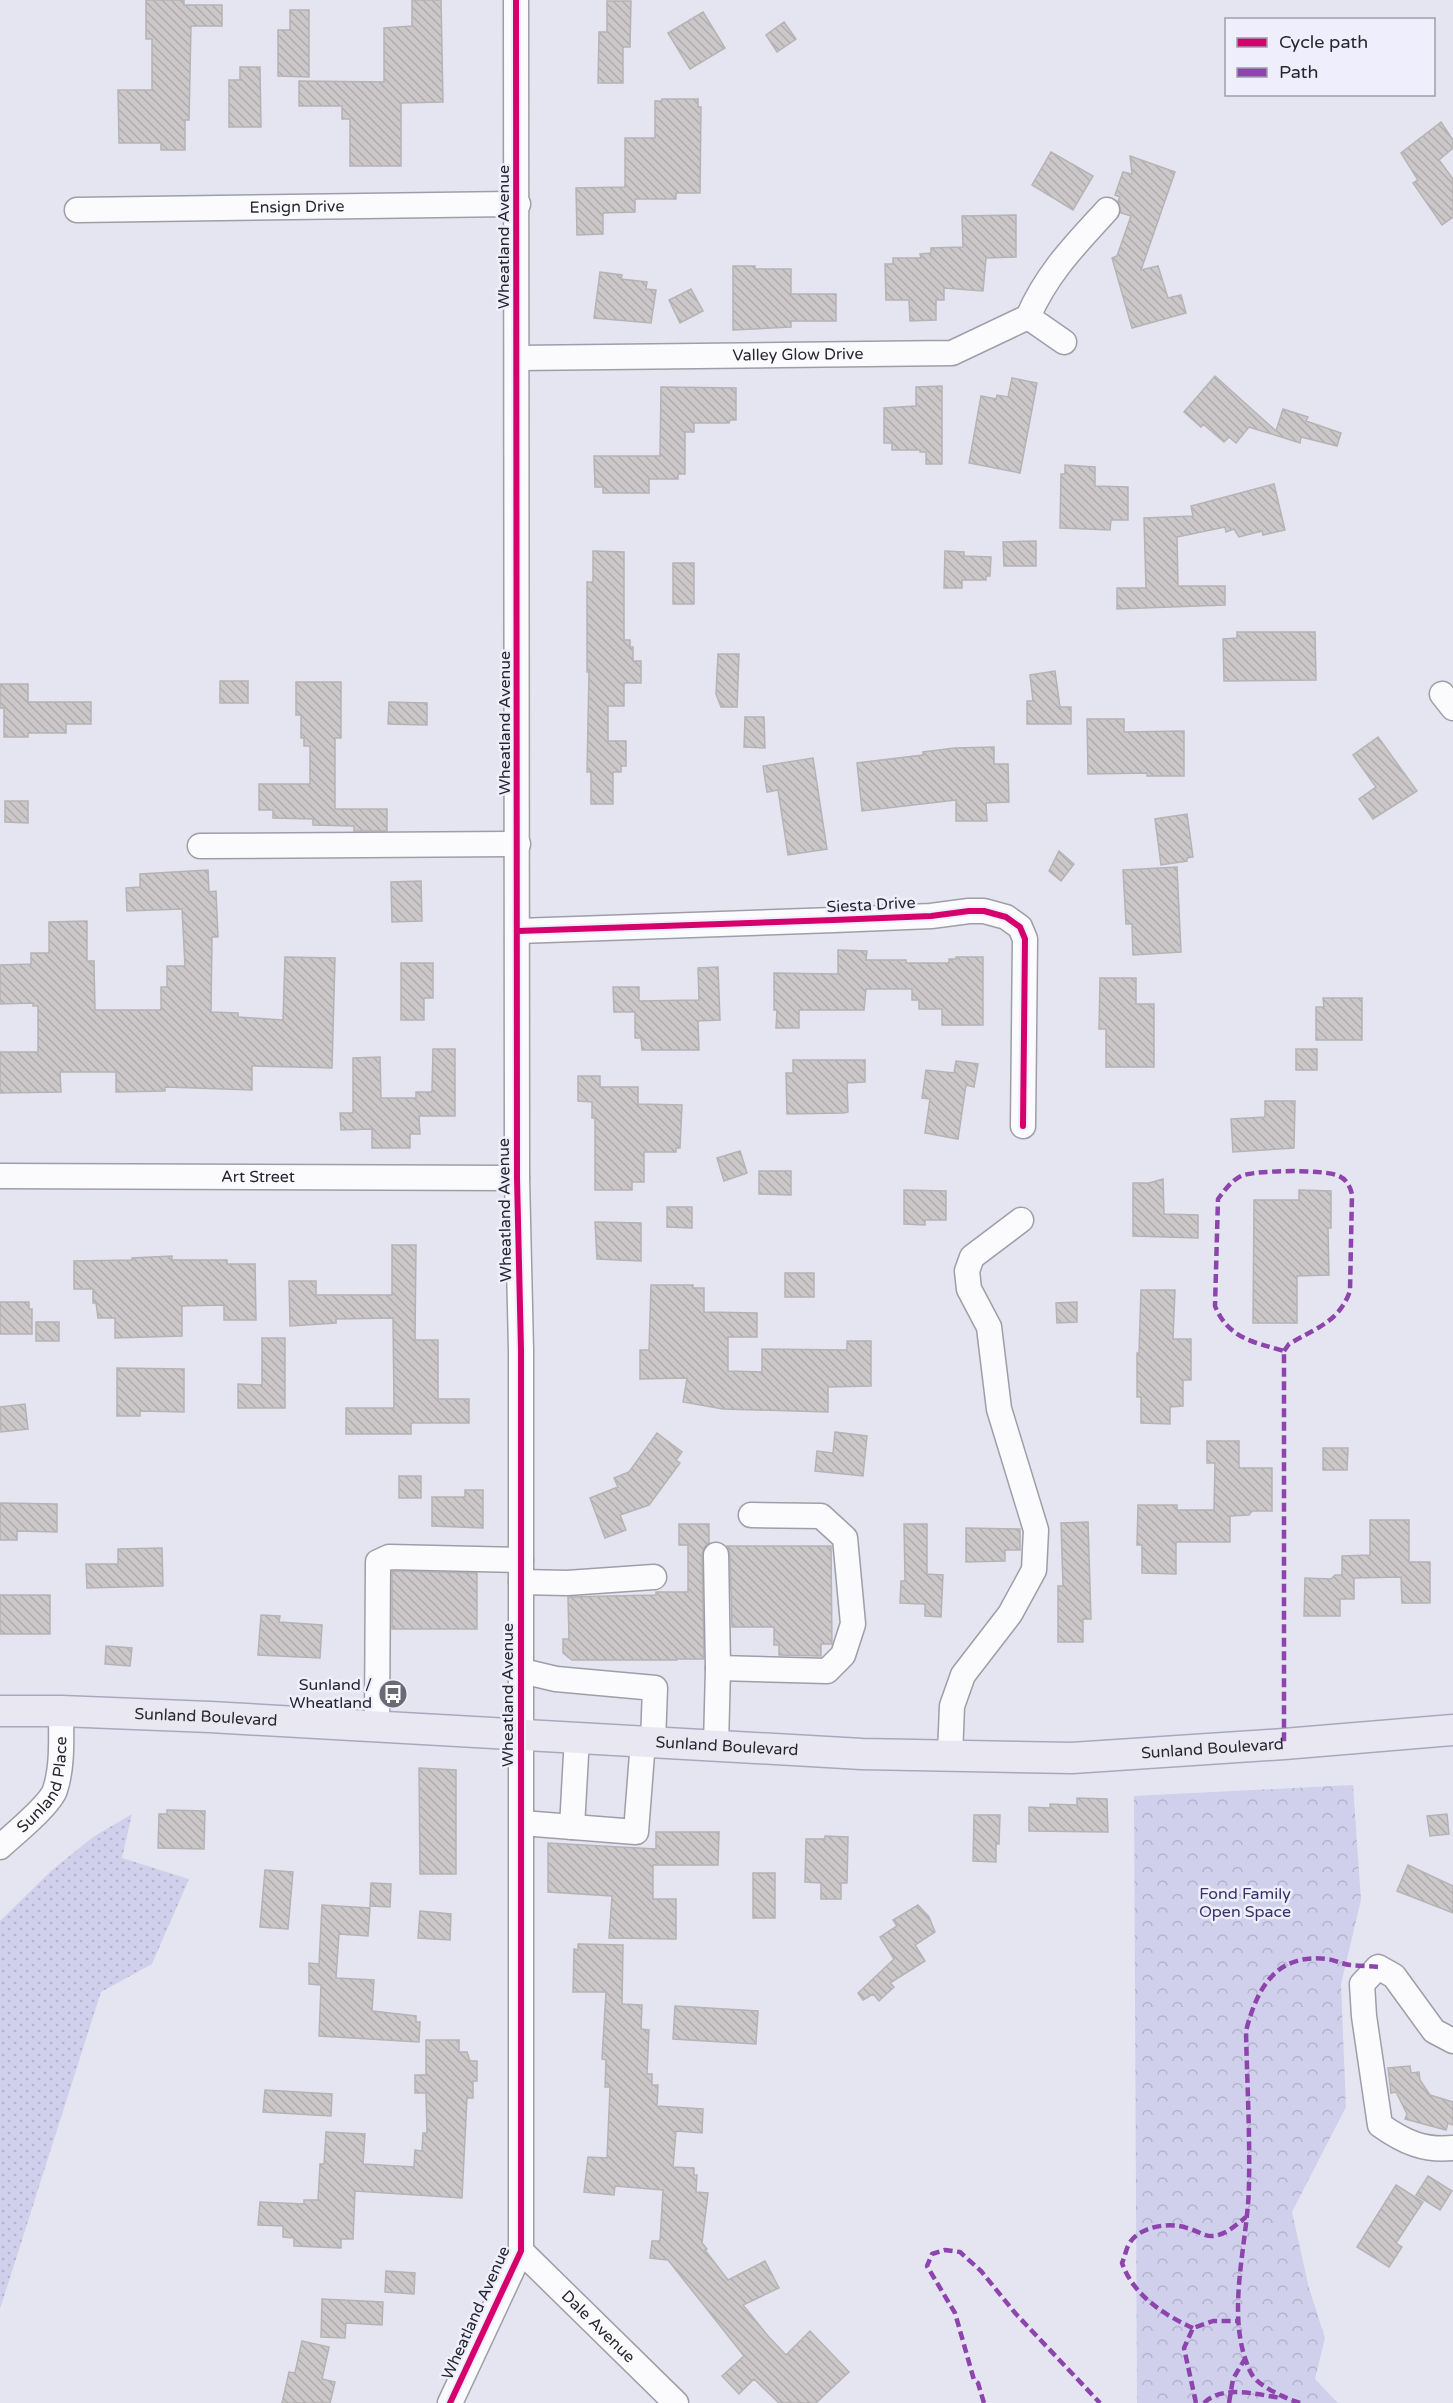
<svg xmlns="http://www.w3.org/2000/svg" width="1453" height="2403" font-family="'Varela Round',sans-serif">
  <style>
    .grass { fill: url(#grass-dots) }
    .forest { fill: url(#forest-crowns) }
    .building { fill: url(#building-back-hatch); stroke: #b6b3b5; stroke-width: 1.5 }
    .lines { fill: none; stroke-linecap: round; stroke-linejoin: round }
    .minor-casing { stroke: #9e9ea8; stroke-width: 27 }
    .major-casing { stroke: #aaa7bd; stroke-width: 33 }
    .minor { stroke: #fbfbfd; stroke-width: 24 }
    .major { stroke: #e9e8f2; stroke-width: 30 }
    .quiet { stroke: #8e44ad; stroke-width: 4.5; stroke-dasharray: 9 4.5; stroke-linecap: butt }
    .cycleway-casing { stroke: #eeeefc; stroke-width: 10 }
    .cycleway { stroke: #d6006c; stroke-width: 6 }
    .labels { text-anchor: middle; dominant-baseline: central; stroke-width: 5; stroke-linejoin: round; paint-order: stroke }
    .street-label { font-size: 16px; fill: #272730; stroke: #eeeefc }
    .poi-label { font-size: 16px; fill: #272730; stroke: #eeeefc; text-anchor: end }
    .park-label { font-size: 16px; fill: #383167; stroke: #eeeefc }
  </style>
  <defs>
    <pattern id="grass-dots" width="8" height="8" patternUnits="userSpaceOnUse" patternTransform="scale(1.5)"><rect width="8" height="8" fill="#d1d0ec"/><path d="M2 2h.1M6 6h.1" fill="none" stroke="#b3b3cb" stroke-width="1.8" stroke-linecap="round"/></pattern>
    <pattern id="forest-crowns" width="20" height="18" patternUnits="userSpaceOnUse" patternTransform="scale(1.5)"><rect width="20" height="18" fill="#d1d0ec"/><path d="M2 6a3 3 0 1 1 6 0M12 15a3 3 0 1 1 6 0" fill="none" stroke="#b3b3cb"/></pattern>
    <pattern id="building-back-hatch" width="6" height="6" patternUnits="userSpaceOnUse" patternTransform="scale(1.5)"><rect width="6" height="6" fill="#ccc8ca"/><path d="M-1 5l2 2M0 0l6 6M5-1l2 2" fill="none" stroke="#afacae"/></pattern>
  </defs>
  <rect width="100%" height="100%" fill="#e5e5f1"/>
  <path class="grass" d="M132,1814l-10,44 67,21 -37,85 -51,28 -101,317v-388l51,-50 42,-34z"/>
  <path class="forest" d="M1353,1785l8,115 -20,84 5,123 -54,105 17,76 16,50 -10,41 23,24h-201l-3,-607z"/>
  <path class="building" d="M146,0h38v5h38v21h-31l-2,94h-4v30h-24v-7h-42l-1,-53h34v-51h-6z
    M412,0h29l2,102 -42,1v63h-51v-47h-8v-13h-43v-25l85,1v-54l28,-2z
    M607,1h24l-1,46h-7v36h-25l1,-51h8z
    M290,10h19v67l-31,-1v-46h12z
    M703,12l22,36 -35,21 -22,-36z
    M784,22l12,17 -19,13 -11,-17z
    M240,67h20l1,60h-32v-47h11z
    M662,99h36v8h3l-1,86h-24v6h-41v13l-32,1v21l-26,1 -1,-47 49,-1v-49h30v-37h7z
    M1441,122l12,18v8l-14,12 14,19v38l-11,8 -29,-42 5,-3 -17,-27z
    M1051,152l42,24 -20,34 -41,-25z
    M1130,156l45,16 -34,98 17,-4 10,32 13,-3 5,18 -54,15 -20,-70 5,-2 14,-40 -10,-3 -3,-12 2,-4 -5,-2 8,-23 9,2z
    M1016,215v42l-30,1 -3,33 -39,-3v12h-8v20l-26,1 -1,-21h-23l-1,-36h8v-6h28l-1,-4 11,-1v-5l32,-1 -1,-31z
    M733,266h22v3h36v25h45v27h-45v6l-58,3z
    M600,272l22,3 -1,4 26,3 -1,7 10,1 -5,33 -57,-5z
    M691,289l12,22 -23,12 -11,-23z
    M1215,376l61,55 7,-22 25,8 -2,4 35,12 -4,13 -36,-9 -1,6 -51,-16 -13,16 -7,-6 -5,5 -21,-18 -2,3 -17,-15z
    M1012,378l25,5 -17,90 -51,-10 12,-67 15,3 1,-4 11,2z
    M942,386v78h-16v-12h-6v-2h-28v-7h-8v-35l32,-2v-19z
    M661,387l75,1v32h-6l-1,3h-35v9h-9v42h-7v5h-29v14h-46v-6h-8l-1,-31h66z
    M1065,465l30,2v19l33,1v33h-17l-1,10 -50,-2 1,-54h4z
    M1274,484l11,46 -22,5 -1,-4 -23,6 -5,-8 -8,3 -1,-5 -48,10 1,49h47v19l-108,4v-21h29l-2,-70 49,-2 -2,-10z
    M1036,541v25h-32l-1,-24z
    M593,551l31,1v88h6v7h3v14h8v22h-17v23h-16v35h18v25h-5v6h-8v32h-22v-32h-4l2,-100h-2v-90h6z
    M945,551l19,1v4l27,1 -1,19h-4v4h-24v8h-18z
    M673,563h21v41h-21z
    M1237,632h78l1,48 -92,1 -1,-42 14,-1z
    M718,654h21l-2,53h-16l-5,-13z
    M1055,671l5,36h11v17h-44v-23h6l-3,-26z
    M220,681h28v22h-28z
    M296,682h45v56h-6v71h52v22h-33v-5l-41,-1v-6l-40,-1v-8h-14v-26h51v-38h-6v-8h-3v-23h-5z
    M0,684h28v18h63v22h-25v9h-38v4h-24v-29h-4z
    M389,702l38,1v22l-39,-1z
    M745,717h19l1,31 -21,-1z
    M1087,719h37v13l60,-1v45h-37v-3l-59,1z
    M1378,737l39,54 -44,28 -14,-20 17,-12 -23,-32z
    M994,747v17h14l1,38 -23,1 1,18h-31v-21l-94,11 -5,-48 66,-8v-3l32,-4z
    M813,758l14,91 -39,6 -10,-65 -11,2 -4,-26z
    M5,801h23v22l-23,-1z
    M1187,814l6,43 -6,1v3l-26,4 -6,-46z
    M1059,851l15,13 -13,17 -12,-10z
    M1177,867l4,85 -48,3 -1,-31h-6l-3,-54z
    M208,870l1,22 7,-1 2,46h-6l-1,75 27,1v4l45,3 2,-63 50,1 -3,110 -80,-2v24l-87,-3v4l-49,1v-20h-56l1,20 -61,1v-41h38v-46h-5v-3l-33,1v-39l31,-1v-11h18v-31l38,-1v40h7l1,49h66v-23h6v-21h18l-3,-57 -55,2 -1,-23 14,-1v-13z
    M421,881l1,40 -30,1 -1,-40z
    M838,950l29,1 -1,9h40v3h43v-4h7v-2h27v68h-41v-16h-23v-9h-7v-11h-46l-2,21h-65v18h-23l1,-18h-3v-37l64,1z
    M401,963h32v35h-9v22h-23z
    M718,967l2,53 -22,1 1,29h-57l-1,-12h-6v-26h-21l-1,-25h26v14l60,-1 -1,-32z
    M1100,978h36v26h18v63h-48v-38h-7z
    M1323,998h39v42h-46v-33h8z
    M433,1049h22v67h-36l1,18h-10v14h-38v-19l-31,1 -1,-17h13v-55l27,-1 1,41h35v-6h16z
    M1296,1049h21v21h-21z
    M793,1060h72v22l-18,1 1,29 -4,1 -57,1 -1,-41h7z
    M956,1061l22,3 -4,23 -8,-2 -8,54 -33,-6 5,-34 -8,-1 4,-28 28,3z
    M578,1076h22v11h38v17l44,1 -2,43h-4v4h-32v30h-12v8h-37v-72h-3v-16l-14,-1z
    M1265,1101h30l-1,47 -61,4 -2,-33 34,-2z
    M740,1151l7,22 -23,8 -7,-23z
    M759,1171h32v24l-32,-1z
    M1163,1179l1,35 34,1v23l-65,-2v-53h16z
    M904,1190l42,1v29h-21v5l-21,-1z
    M1299,1190l32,1v37h-3l1,47 -32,1v47h-44l1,-123h45z
    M667,1207h25v21l-25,-1z
    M595,1222l46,1v38l-44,-2z
    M392,1245h24l-1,95h23v59h31v24h-58v11h-65v-26h48l-1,-90 -57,1v4l-46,3 -1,-45h27v14h76z
    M172,1256v4h55v4h28l1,56h-32v-15l-42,1v30l-67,2v-20h-17l-2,-15h-3v-14h-19v-28l58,-1v-2z
    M785,1273h29v24h-29z
    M651,1285h42v3h11v24l53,1v24h-29v34l34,1v-23l85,1v-9h24v45l-43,1v25l-105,-3 -40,-7 4,-24 -47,1v-29h9z
    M1141,1290h34l-2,49h18v41h-8v26l-13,1v17l-29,-1v-26h-4v-44h2z
    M0,1302h29v7h3v25h-32z
    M1077,1302v20l-20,1 -1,-20z
    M36,1322h23v19h-23z
    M262,1338h23v70h-47v-24l24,1z
    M117,1368l67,1v43l-44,-1v5h-23z
    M25,1404l3,25 -27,3 -1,-25z
    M835,1432l32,4 -4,40 -48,-5 2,-20 16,2z
    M657,1433l25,19 -6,8 4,3 -31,42 -29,10 6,15 -21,8 -15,-40 28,-11 -4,-9 15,-6z
    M1207,1441h32v27h33v43h-20l-3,4 -19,1v26h-54v32l-34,-1v-28h-5l1,-40h39v5h37l1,-47h-8z
    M1323,1448h25l-1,22h-24z
    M399,1476h22v22h-22z
    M465,1490h18v38l-51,-2v-29h33z
    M0,1503l57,1v28l-40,-1v9h-17z
    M1370,1520h39v42h21v41h-28l-1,-26 -47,1v21h-14v17h-36l1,-38 26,1 4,-4h7v-19l28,-1z
    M1088,1522l3,97h-8v23h-25v-56h5l-2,-63z
    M679,1524h30v19l-5,5 -2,7 2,104h-27v1h-105l-3,-2 -6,-5v-14h6l-1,-42 88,-2v-3h32v-47h-9z
    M904,1524h23v50l16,1 -2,42 -16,-1v-12l-25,-1 1,-22h4z
    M966,1528l54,1v21h-15v11l-39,1z
    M727,1546h104l1,98h-11v12l-42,-1v-10h-5v-18h-42l-2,-72z
    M162,1548l1,38 -76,2 -1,-24h32v-15z
    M392,1571l85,2v56h-85z
    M0,1595h50v39h-50z
    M261,1615l19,1 -1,6 43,3 -2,33 -62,-3z
    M106,1646l26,2 -2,18 -25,-2z
    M419,1768l37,2v104h-36z
    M1077,1798l30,1 1,33 -79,-1v-24l21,1v-4l27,1z
    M167,1810l38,1 -1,38 -46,-1 1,-34h8z
    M1447,1814l2,20 -19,2 -3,-20z
    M974,1815h26l-1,29h-3v18l-23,-1z
    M656,1832h63l-1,33h-65v34h23v40l-67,-1 3,-42 -64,-4v-49l108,6z
    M825,1836l23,1 -1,46h-6v16h-20v-16l-16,-1 1,-43h19z
    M1408,1865l45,21v27l-56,-22z
    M265,1870l28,2 -5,57 -28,-2z
    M753,1873h22v45h-22z
    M371,1883l20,1 -1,23 -20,-1z
    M322,1905l48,3 -2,28 -29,-2 -3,44 38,2 -2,31 44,5v6h4l-1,20 -100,-6 2,-51 -12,-1v-21l10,1z
    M918,1905l11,12 6,15 -20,13 10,16 -35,22 4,4 -15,14 -6,-7 -10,6 -5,-7 36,-34 -14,-22 17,-11 -4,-6z
    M420,1911l31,3 -1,26 -32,-2z
    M578,1944l45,1 -1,59 20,1 -1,24 8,1 -2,44h5v11h6l-1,21 46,3 -1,24 -26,-2 -3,36 21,1v7h3l-1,17 12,1 -6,50 5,6 -2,1 23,30 37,-19 14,27 -36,17 25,31 18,19 24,-24 39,41 -33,31h-37l-25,-24 -15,15 -17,-18 22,-20 -76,-96 -18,-2 2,-17h8l3,-51 -48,-4 -1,9 -30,-3 4,-35 19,1 3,-71h-5l1,-27 -4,-1 4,-67h-33l1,-43 4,1z
    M675,2006l83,5 -2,33 -83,-5z
    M426,2040h33v12h8l3,9h7v20h-4v17h-6l-5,100 -107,-7 -2,48h-12v9l-47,-2v-8l-11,-1v-11l-25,-1 2,-23 44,2v-4h14l2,-36h4l2,-32 39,2 -2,30 51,3 1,-17 7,1 1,-18h4l-1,-40h-11v-18h11z
    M1410,2066l1,7 8,-1 1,8 10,15 23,7v23l-5,-2 -2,7 -41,-11 2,-5 -11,-22 -5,1 -3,-25z
    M265,2090l67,4 -1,22 -68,-4z
    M1428,2176l24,15 -12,19 -24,-15z
    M1396,2185l27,17 -27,41 6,4 -13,20 -32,-20z
    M386,2271l29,2 -1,21 -29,-2z
    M322,2299l61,3 -1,23 -36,-2 -1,15 -24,-1z
    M302,2341l27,6 -7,32 13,3 -5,21h-48l7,-31 6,1z"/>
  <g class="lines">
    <g class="minor-casing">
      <g id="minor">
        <path id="s1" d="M77,210l441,-6"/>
        <path d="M1028,317c19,-44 47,-72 79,-107"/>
        <path id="s2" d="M518,358l434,-5 76,-36 36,25"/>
        <path d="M1442,694l11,14"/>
        <path d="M200,846l318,-2"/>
        <path d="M518,931l316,-11 97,-4 38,-5h15l22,6 14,10 5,12 -2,187"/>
        <path id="s3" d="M0,1176l517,2"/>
        <path d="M716,1555l2,113 -2,77"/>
        <path d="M521,1582l46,1 87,-6"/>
        <path d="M718,1668l109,3 16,-16 10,-31 -8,-86 -24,-22 -70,-1"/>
        <path d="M522,1671l34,8 99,9 -2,54"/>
        <path d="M377,1726l1,-164 11,-5 132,3"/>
        <path d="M950,1755l2,-49 11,-31 47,-61 24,-44 2,-40 -37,-121 -10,-82 -20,-38 -2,-18 5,-14 49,-37"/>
        <path d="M522,1823l114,9 7,-91"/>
        <path d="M572,1827l5,-90"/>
        <path id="s4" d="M0,1847c13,-12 50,-42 55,-57 8,-24 6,-54 6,-79"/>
        <path d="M1453,2041l-19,-10 -40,-55 -16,-9 -16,17 2,32 16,109c24,17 44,26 73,23"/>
        <path id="s5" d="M521,2251l155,152"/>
        <path d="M450,2403l71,-152v-901l-4,-172 -1,-1178"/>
      </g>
    </g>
    <g class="major-casing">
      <g id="major">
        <path id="s6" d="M0,1711h61l149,6 652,37 210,4 212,-14 169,-14"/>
      </g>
    </g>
    <use href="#minor" class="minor"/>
    <use href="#major" class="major"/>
    <path class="quiet" d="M1284,1351l5,-7c27,-16 50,-22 61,-53l2,-97c-2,-8 -6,-15 -13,-18 -13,-7 -85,-6 -98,0 -10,5 -16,14 -23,23l-3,107c13,32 38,36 69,45v393
      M1193,2328c-29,-13 -60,-33 -71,-65 3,-6 4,-16 9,-22 11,-15 39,-19 56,-13 10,2 17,9 27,8 13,-2 22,-11 32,-19
      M984,2403l-6,-20 -4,-3 -19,-67 -28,-47 5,-12 13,-4 15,2 21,19 35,43 84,89
      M1196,2403l-12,-55 9,-20 20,-7h27
      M1204,2403c19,-19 54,-8 78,-5
      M1229,2403l4,-24 13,-22
      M1300,2403c-13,-4 -43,-17 -49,-30 -28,-57 -2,-131 -2,-191 1,-50 -2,-101 -3,-151 11,-43 30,-78 81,-72 8,1 15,5 23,6 9,1 19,1 28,2"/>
    <g class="cycleway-casing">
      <path id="cycleway" d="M518,931l316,-11 97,-4 38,-5h15l22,6 14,10 5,12 -2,187
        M450,2403l71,-152v-901l-4,-172 -1,-1178"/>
    </g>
    <use href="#cycleway" class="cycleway"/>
  </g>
  <defs>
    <g id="bus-disc" transform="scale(1.5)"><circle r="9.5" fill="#6a6a74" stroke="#eeeefc"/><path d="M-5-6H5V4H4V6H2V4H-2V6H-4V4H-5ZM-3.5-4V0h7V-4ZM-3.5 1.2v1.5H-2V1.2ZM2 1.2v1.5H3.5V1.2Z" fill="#fff"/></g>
  </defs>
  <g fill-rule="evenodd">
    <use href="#bus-disc" x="393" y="1694"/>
  </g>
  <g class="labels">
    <g class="street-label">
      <text stroke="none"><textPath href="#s1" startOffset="220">Ensign Drive</textPath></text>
      <text transform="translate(504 237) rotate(-90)">Wheatland Avenue</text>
      <text stroke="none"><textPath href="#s2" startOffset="280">Valley Glow Drive</textPath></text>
      <text transform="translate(505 723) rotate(-90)">Wheatland Avenue</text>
      <text transform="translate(871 905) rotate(-3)">Siesta Drive</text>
      <text stroke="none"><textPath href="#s3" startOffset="258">Art Street</textPath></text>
      <text transform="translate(505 1210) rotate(-91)">Wheatland Avenue</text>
      <text transform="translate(508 1695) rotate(-90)">Wheatland Avenue</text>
      <text stroke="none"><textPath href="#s6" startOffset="206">Sunland Boulevard</textPath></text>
      <text stroke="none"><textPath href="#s6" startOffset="728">Sunland Boulevard</textPath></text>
      <text stroke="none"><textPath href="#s6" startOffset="1214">Sunland Boulevard</textPath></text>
      <text stroke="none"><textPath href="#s4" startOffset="80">Sunland Place</textPath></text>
      <text transform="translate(476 2313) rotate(-66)">Wheatland Avenue</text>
      <text stroke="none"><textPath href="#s5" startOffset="108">Dale Avenue</textPath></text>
    </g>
    <g class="poi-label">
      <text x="372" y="1685">Sunland /<tspan x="372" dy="18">Wheatland</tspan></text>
    </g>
    <g class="park-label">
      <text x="1245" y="1894">Fond Family<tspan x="1245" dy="18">Open Space</tspan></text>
    </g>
  </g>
  <rect x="1225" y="18" width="210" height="78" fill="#eeeefc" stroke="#9e9eaa" stroke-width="1.5"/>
  <rect x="1237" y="38" width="30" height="9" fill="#d6006c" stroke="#9e9eaa" stroke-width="1.5"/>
  <text x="1279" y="48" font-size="18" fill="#272730">Cycle path</text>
  <rect x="1237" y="68" width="30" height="9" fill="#8e44ad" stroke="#9e9eaa" stroke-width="1.5"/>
  <text x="1279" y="78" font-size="18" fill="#272730">Path</text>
</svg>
